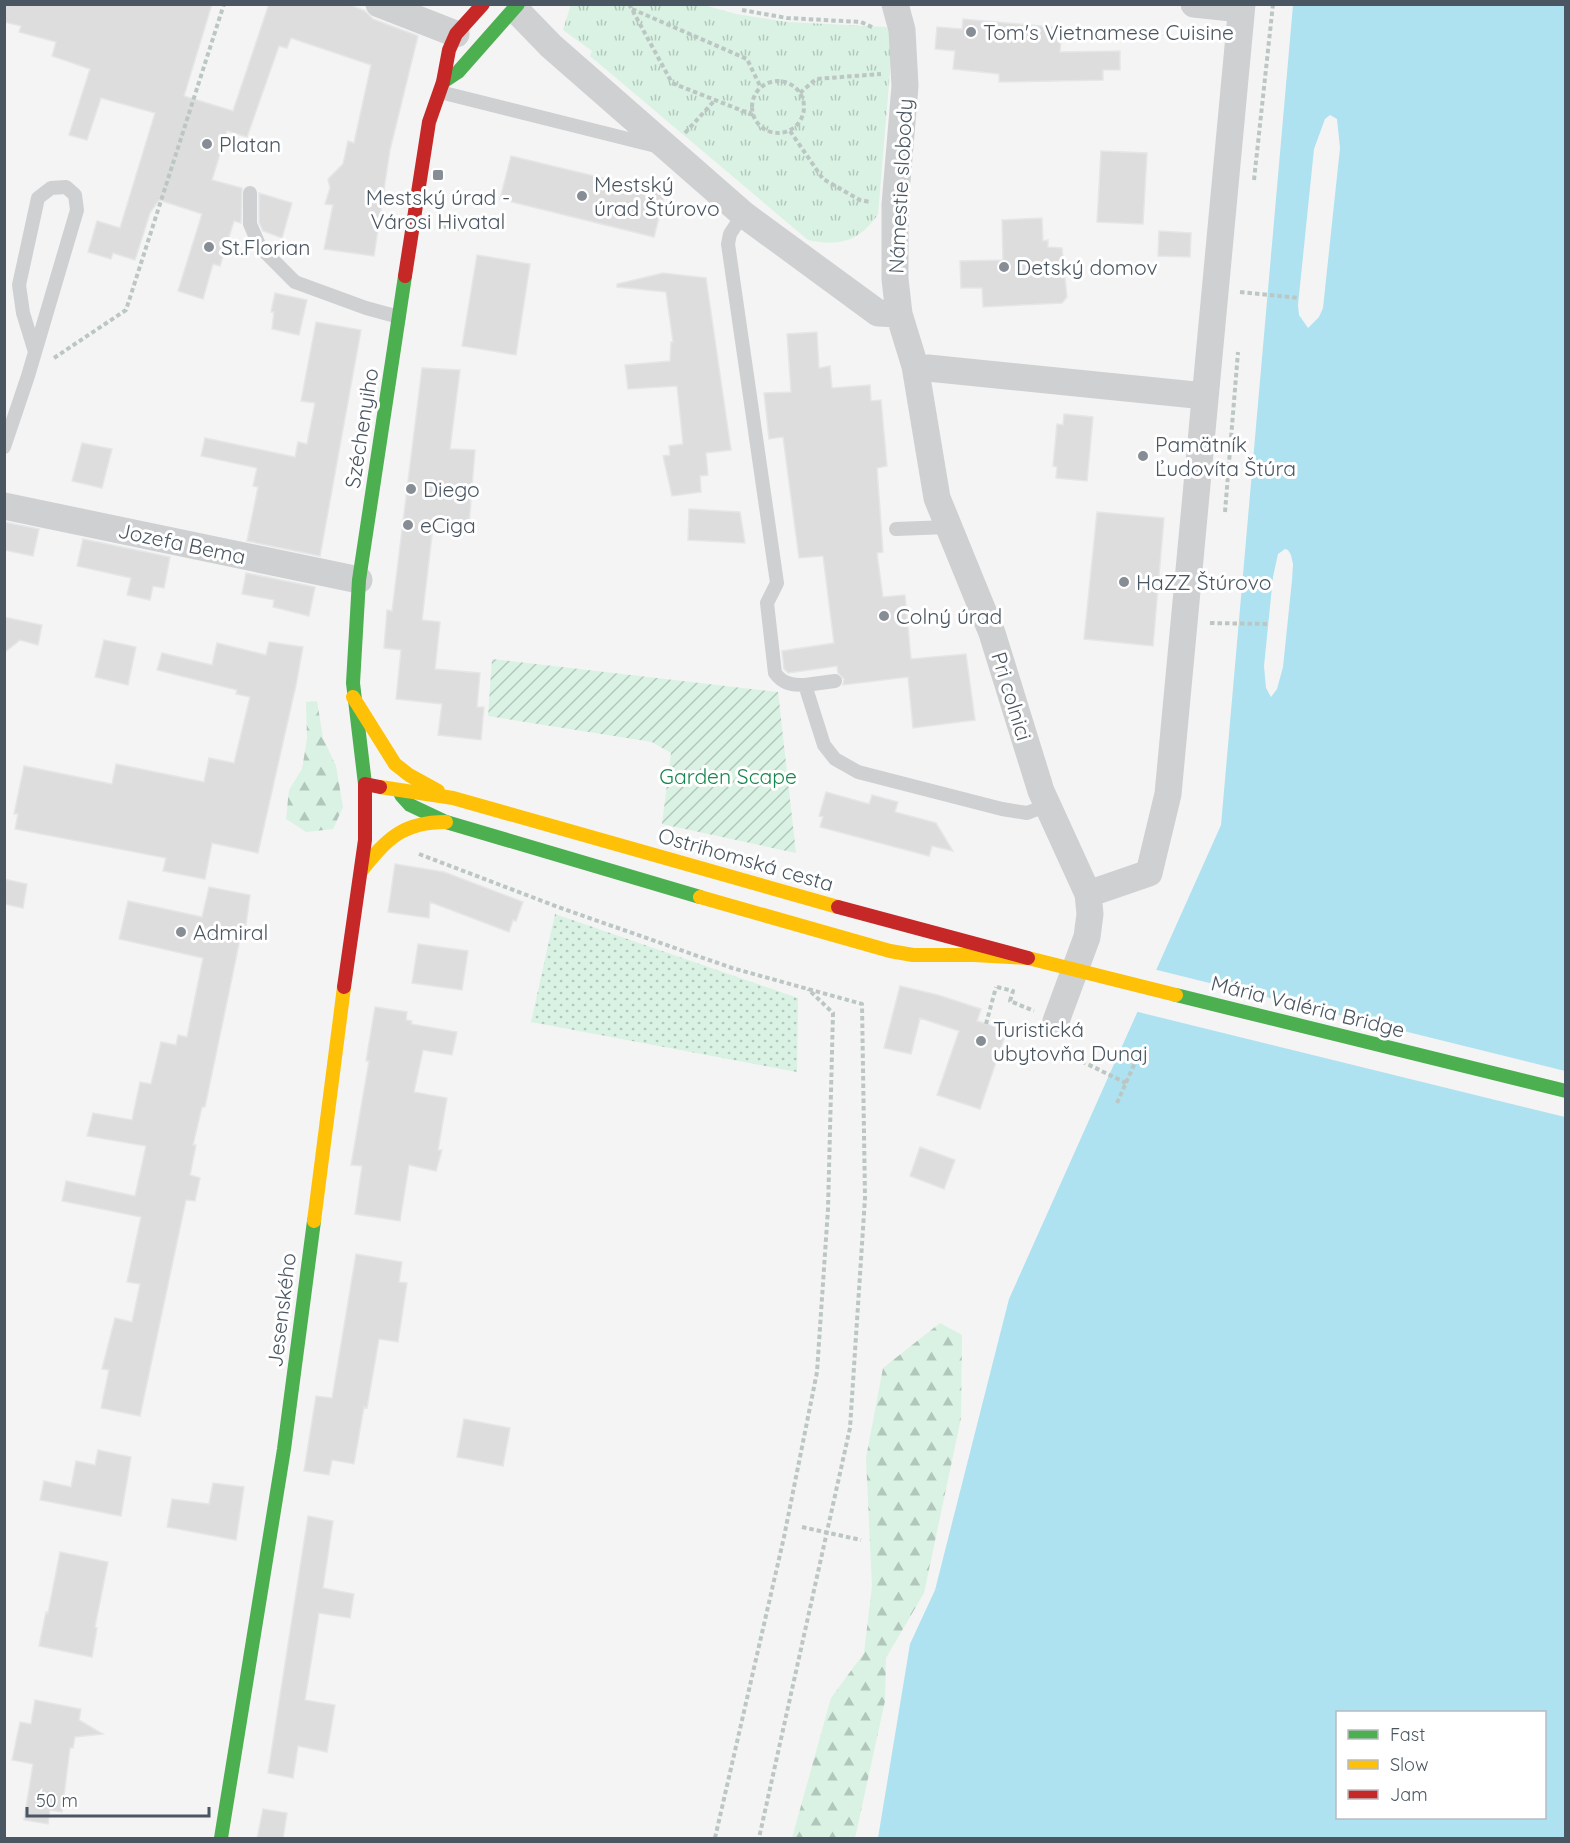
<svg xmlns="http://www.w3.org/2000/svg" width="1570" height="1843" font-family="Quicksand,sans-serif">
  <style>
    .grass { fill: url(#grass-dots) }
    .forest { fill: url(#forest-firs) }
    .park { fill: url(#park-tufts) }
    .garden { fill: url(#garden-furrows) }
    .water { fill: #aee2f0; fill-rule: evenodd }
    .pier { fill: #f4f4f4 }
    .building { fill: #ddddde; stroke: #e5e6e7; stroke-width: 1.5 }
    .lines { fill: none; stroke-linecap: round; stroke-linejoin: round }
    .path { stroke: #bcc7c4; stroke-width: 4; stroke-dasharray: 4.5 3; stroke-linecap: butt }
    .lane { stroke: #ced0d2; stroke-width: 14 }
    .street { stroke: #ced0d2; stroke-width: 27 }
    .fast { stroke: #4caf50; stroke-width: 14 }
    .slow { stroke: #ffc107; stroke-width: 14 }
    .jam { stroke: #c62828; stroke-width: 14 }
    .poi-dot { fill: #868d94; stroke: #fff; stroke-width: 2 }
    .labels { text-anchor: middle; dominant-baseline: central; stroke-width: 6; stroke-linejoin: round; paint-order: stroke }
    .poi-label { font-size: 21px; fill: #4a5661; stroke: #fff; text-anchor: start }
    .street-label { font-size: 21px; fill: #4a5661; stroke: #fff }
    .park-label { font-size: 21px; fill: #17864f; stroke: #fff }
  </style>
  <defs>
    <pattern id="grass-dots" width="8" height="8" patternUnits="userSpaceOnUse" patternTransform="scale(1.5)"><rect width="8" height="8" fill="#d9f2e3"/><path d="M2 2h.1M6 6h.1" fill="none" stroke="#b2c7bb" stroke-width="1.8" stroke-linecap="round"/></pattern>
    <pattern id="forest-firs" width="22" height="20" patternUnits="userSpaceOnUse" patternTransform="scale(1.5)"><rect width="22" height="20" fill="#d9f2e3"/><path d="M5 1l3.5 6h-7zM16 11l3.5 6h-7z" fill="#b2c7bb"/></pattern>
    <pattern id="park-tufts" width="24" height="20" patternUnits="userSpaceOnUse" patternTransform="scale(1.5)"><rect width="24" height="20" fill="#d9f2e3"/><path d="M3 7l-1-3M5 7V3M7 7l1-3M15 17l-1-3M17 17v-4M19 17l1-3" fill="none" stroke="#b2c7bb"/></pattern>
    <pattern id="garden-furrows" width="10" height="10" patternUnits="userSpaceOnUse" patternTransform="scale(1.5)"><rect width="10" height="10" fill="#d9f2e3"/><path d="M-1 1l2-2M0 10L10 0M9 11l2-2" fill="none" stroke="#b2c7bb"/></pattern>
  </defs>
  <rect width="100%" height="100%" fill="#f4f4f4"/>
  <path class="grass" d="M555,914l243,84 -1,74 -266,-50z"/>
  <path class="forest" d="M317,701l6,37 13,28 7,41 -10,22 -27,3 -20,-13 3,-29 13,-21 5,-30 -1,-37z
    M940,1323l22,12 -1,83 -37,175 -38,65 -1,43 -30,137h-63l39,-140 33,-45 8,-67 -6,-128 17,-90z"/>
  <path class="park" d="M571,4l133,1 32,9 51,8 99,5 7,9 -15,178c-18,27 -38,33 -70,26l-218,-184 2,-5 -29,-21z"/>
  <path class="garden" d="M492,659l286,33 18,161 -134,-29 9,-71 -19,-11 -164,-26z"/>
  <path class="water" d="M1293,5h272v1833h-687l32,-194 25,-54 74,-291 212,-474zM1338,1712h206v106h-206z"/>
  <path class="pier" d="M1330,115l7,4 3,29 -17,160 -4,9 -11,11 -9,-13 -1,-10 16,-156 11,-30z
    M1285,549l3,1 3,5 2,9 -1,16 -9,87 -6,22 -6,8 -5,-9 -2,-22 9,-89 5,-23z
    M1153,969l412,102v46l-431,-106z"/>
  <path class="building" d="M4,4h208l-28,92 49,15 36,-107h79l17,7 8,8 45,17 -28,114 -16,106 -50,-7 9,-44 -8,-1 5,-16 -2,-9 15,-15 5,-23 6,2 17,-78 -80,-27 -4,10 -8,-2 -32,91 -20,-6 -15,49 30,8 -1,35 -7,-2 -14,45 -7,-2 -10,35 -25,-8 24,-77 -43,-14 -9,13 -15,47 -22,-7 -2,6 -23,-7 9,-31 23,7 35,-115 -54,-15 -14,42 -18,-5 21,-66 -38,-13 4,-14 -37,-10 2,-6 -17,-4z
    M963,19l99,9 -2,24 60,-1v19h-17v10l-104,2v-8l-46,-5 2,-18 -20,-2 2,-22 25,2z
    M1101,151l46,2 -4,71 -46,-2z
    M511,156l154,37 -11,44 -154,-38z
    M259,193l33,10 -10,35 -19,-7 -4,-9z
    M1042,218l1,23 5,-1v7l14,1 5,49 -5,6 -79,4 -1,-19h-21l-1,-27 43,-1 -1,-40z
    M1159,231l32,2 -1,24 -32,-1z
    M477,255l53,9 -14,91 -54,-9z
    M663,273l43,5 25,172 -25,3 2,22 -8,1 1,16 -29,4 -9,-40 7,-1 -1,-9 14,-2 -6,-58 -49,3 -3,-24 45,-4 1,-19h2l-7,-50 -49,-5v-3z
    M275,293l32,7 -8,35 -27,-6 2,-17h-3z
    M316,322l45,8 -41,226 -73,-15 11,-54 -5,-1 4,-18 -56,-12 4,-18 90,19 3,-15 9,2 8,-41 -14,-2z
    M817,332l2,36 11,-2 2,22 38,-3 1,16 10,-1 6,66 -10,2 6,84 -6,1 6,44 22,-2 6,64 55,-5 9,66 -62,8 -5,-51 -65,8 1,-6 -6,-6 -1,-7 -49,7 -4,-4 -2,-18 52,-8 -11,-87 -24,2 -16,-121 -14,2 -5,-46 27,-1 -4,-58z
    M422,368l38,2 -10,79 25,1 -6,75 -35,-7 -12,102 18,2 -5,47 45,4 -3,34h7l-3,33 -43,-5 4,-31 -46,-5 5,-49 -17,-2 3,-38 5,1z
    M1064,414l29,3 -6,64 -31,-3 1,-11 -4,-1 4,-42 6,1z
    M82,443l30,6 -10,39 -30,-7z
    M689,509l51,3 5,31 -57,-3z
    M1097,512l67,6 -11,128 -69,-7z
    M4,522l35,7 -6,27 -29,-6z
    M83,539l87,18 -6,31 -11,-2 -3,14 -23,-5 4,-17 -54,-12z
    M246,573l69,14 -6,29 -36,-9 1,-7 -32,-6z
    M4,617l38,8 -4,20 -18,-5 -16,13z
    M104,640l32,7 -8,38 -33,-8z
    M269,642l34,5 -7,38 -38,168 -46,-10 -7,36 -42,-8 3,-13 -151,-29 3,-15h-4l10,-48 88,18 4,-20 88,18 5,-24 25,5 16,-66 -14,-3 1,-4 -80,-20 5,-17 50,12 5,-22 49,12z
    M826,792l43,12 3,-9 26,7 -3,10 41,11 17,28 -21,-5 -3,10 -109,-29 3,-10 -4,-1z
    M395,864l49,8 79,30 -7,19 -3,-1 -4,12 -79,-30 -1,16 -41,-6z
    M4,879l23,5 -4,24 -19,-4z
    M209,887l41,8 -4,30 -3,-1 -10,49 -28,134h-3l-9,38h3l-6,30 10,3 -5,23 -9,-1 -46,216 -39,-8 8,-38 -7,-1 13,-51 17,4 8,-38 -13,-2 14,-65 -79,-16 4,-20 69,15 11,-50 -59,-10 6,-23 39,7 8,-38 11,2 10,-42 15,3 2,-10 9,2 16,-79 -84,-19 9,-38 74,16z
    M418,944l50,7 -6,39 -50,-7z
    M900,986l38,9 43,14 -4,12 30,9 -27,79 -43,-14 22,-64 -39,-13 -9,36 -27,-6z
    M375,1007l32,5 -1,8 6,1 -1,3 46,8 -5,23 -29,-5 -9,42 33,6 -9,52h4l-6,21 -27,-6 -9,56 -45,-7 7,-48 -11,-1 18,-104h-3z
    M920,1147l35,13 -11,29 -34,-13z
    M356,1254l46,8 -3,20 8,1 -9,59 -19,-3 -12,69 -3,-1 -10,57 -22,-4 -3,15 -25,-4 12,-75 16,2z
    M464,1419l46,9 -7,38 -46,-9z
    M98,1450l33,7 -10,59 -81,-16 4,-19 27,6 5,-26 19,4z
    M213,1483l31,4 -8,53 -69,-13 5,-28 37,5z
    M308,1516l25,5 -10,67 31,6 -4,24 -31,-5 -14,87 30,5 -8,47 -29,-6 -5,32 -25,-5z
    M60,1552l48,10 -13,65 2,1 -5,29 -53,-11 7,-34 2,1z
    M35,1700l46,9 -2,11 24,14 -28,3 -2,11h-3l-8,64 -12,-2 -2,14 -24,-4 9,-56 -21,-4 8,-38 11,2z
    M263,1809l24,4 -4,26h-26z"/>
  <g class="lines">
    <path class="path" d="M629,4l43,79 81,32
      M632,9l115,50 14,29
      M742,10l45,8 74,4 13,6
      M752 107a26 26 0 1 1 52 0a26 26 0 1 1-52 0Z
      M800,93l16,-14 65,-5
      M790,131l33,48 37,21 10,2
      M685,133l30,-33
      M1254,180l19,-176
      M442,226l17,3
      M1240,292l59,6
      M54,358l72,-48 98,-306
      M1225,512l13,-160
      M1210,623l59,1
      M419,854l139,53 174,61 130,36 3,194 -15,230 -91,410
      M997,987l16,4 -3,10 24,10
      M986,1024l10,-37
      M1075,1058l51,25
      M1117,1103l20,-45
      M802,1527l59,13
      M715,1838l69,-301 33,-165 11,-163 5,-196 -25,-24"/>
    <path class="lane" d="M440,92l216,54
      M250,193v31l10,23 35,35 71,26 33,9
      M743,214l-13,20 -2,10 49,339 -10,20 8,70c8,11 17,12 30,12l19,60 11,14 23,13 144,37 25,4 21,-8
      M4,447l24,-71 49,-166 -2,-15 -9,-8 -15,1 -13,10 -19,87 4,28 12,39
      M896,529l51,-2
      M805,685l30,-4"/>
    <path class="street" d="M379,4l77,30
      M895,4l7,26 3,56 -10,119v74l4,35 16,52 22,132 55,135 49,158 47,103 2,20 -3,23 -31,84
      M1194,4l47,5
      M519,13l32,33 192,168 135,99 21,1
      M928,368l277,28
      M4,506l355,74
      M1088,894l61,-21 19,-79 74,-790"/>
    <path class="fast" d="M443,82l15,-10 60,-68
      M365,784l-12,-101 6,-103 46,-304
      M401,795l9,10 36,17 254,75
      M1176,995l390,96
      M221,1838l63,-389 30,-228"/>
    <path class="slow" d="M353,697l42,67 14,11 29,16
      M380,787l73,11 385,109
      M361,871c26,-32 41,-49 85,-49
      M700,897l190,54 23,4h61l54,3 148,37
      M314,1221l30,-234"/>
    <path class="jam" d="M405,276l24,-154 14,-40 6,-32 7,-16 27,-30
      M838,907l190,51
      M344,987l21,-147v-56l15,3"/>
  </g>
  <g class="poi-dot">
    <circle cx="971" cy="32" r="6"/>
    <circle cx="207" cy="144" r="6"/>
    <rect x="432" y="169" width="12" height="12" rx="3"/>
    <circle cx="582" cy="196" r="6"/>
    <circle cx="209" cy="247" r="6"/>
    <circle cx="1004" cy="267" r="6"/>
    <circle cx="1143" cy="456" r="6"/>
    <circle cx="411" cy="489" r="6"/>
    <circle cx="408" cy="525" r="6"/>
    <circle cx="1124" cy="582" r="6"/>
    <circle cx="884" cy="616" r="6"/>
    <circle cx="181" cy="932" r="6"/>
    <circle cx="981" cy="1041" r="6"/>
  </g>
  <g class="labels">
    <g class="poi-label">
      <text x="983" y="32">Tom's Vietnamese Cuisine</text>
      <text x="219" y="144">Platan</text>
      <text x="594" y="184">Mestský<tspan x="594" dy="24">úrad Štúrovo</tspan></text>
      <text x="438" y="197" text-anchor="middle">Mestský úrad -<tspan x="438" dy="24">Városi Hivatal</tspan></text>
      <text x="221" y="247">St.Florian</text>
      <text x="1016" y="267">Detský domov</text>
      <text x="1155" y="444">Pamätník<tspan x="1155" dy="24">Ľudovíta Štúra</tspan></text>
      <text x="423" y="489">Diego</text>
      <text x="420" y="525">eCiga</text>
      <text x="1136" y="582">HaZZ Štúrovo</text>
      <text x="896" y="616">Colný úrad</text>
      <text x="193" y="932">Admiral</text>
      <text x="993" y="1029">Turistická<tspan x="993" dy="24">ubytovňa Dunaj</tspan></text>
    </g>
    <g class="street-label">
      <text transform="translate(900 186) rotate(-87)">Námestie slobody</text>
      <text transform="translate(361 428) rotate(-81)">Széchenyiho</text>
      <text transform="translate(182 543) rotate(12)">Jozefa Bema</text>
      <text transform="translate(1012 696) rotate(73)">Pri colnici</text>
      <text transform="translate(746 859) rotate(16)">Ostrihomská cesta</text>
      <text transform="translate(1308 1006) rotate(14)">Mária Valéria Bridge</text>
      <text transform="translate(281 1310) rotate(-83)">Jesenského</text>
    </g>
    <g class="park-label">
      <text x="728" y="776">Garden Scape</text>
    </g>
  </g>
  <rect width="1570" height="1843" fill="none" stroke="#4a5661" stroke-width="12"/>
  <rect x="1336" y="1711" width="210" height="108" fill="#ffffff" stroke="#b7bbc0" stroke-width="1.5"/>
  <rect x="1348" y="1730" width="30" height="9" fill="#4caf50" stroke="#b7bbc0" stroke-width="1.5"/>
  <text x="1390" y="1741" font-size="18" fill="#4a5661">Fast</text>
  <rect x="1348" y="1760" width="30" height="9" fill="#ffc107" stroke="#b7bbc0" stroke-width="1.5"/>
  <text x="1390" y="1771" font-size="18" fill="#4a5661">Slow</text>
  <rect x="1348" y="1790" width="30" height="9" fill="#c62828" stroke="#b7bbc0" stroke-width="1.5"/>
  <text x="1390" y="1801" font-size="18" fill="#4a5661">Jam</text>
  <path d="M27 1807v9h182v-9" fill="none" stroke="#4a5661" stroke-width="3"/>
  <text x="36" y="1807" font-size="18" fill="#4a5661" stroke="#ffffff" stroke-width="4.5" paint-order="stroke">50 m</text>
</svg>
